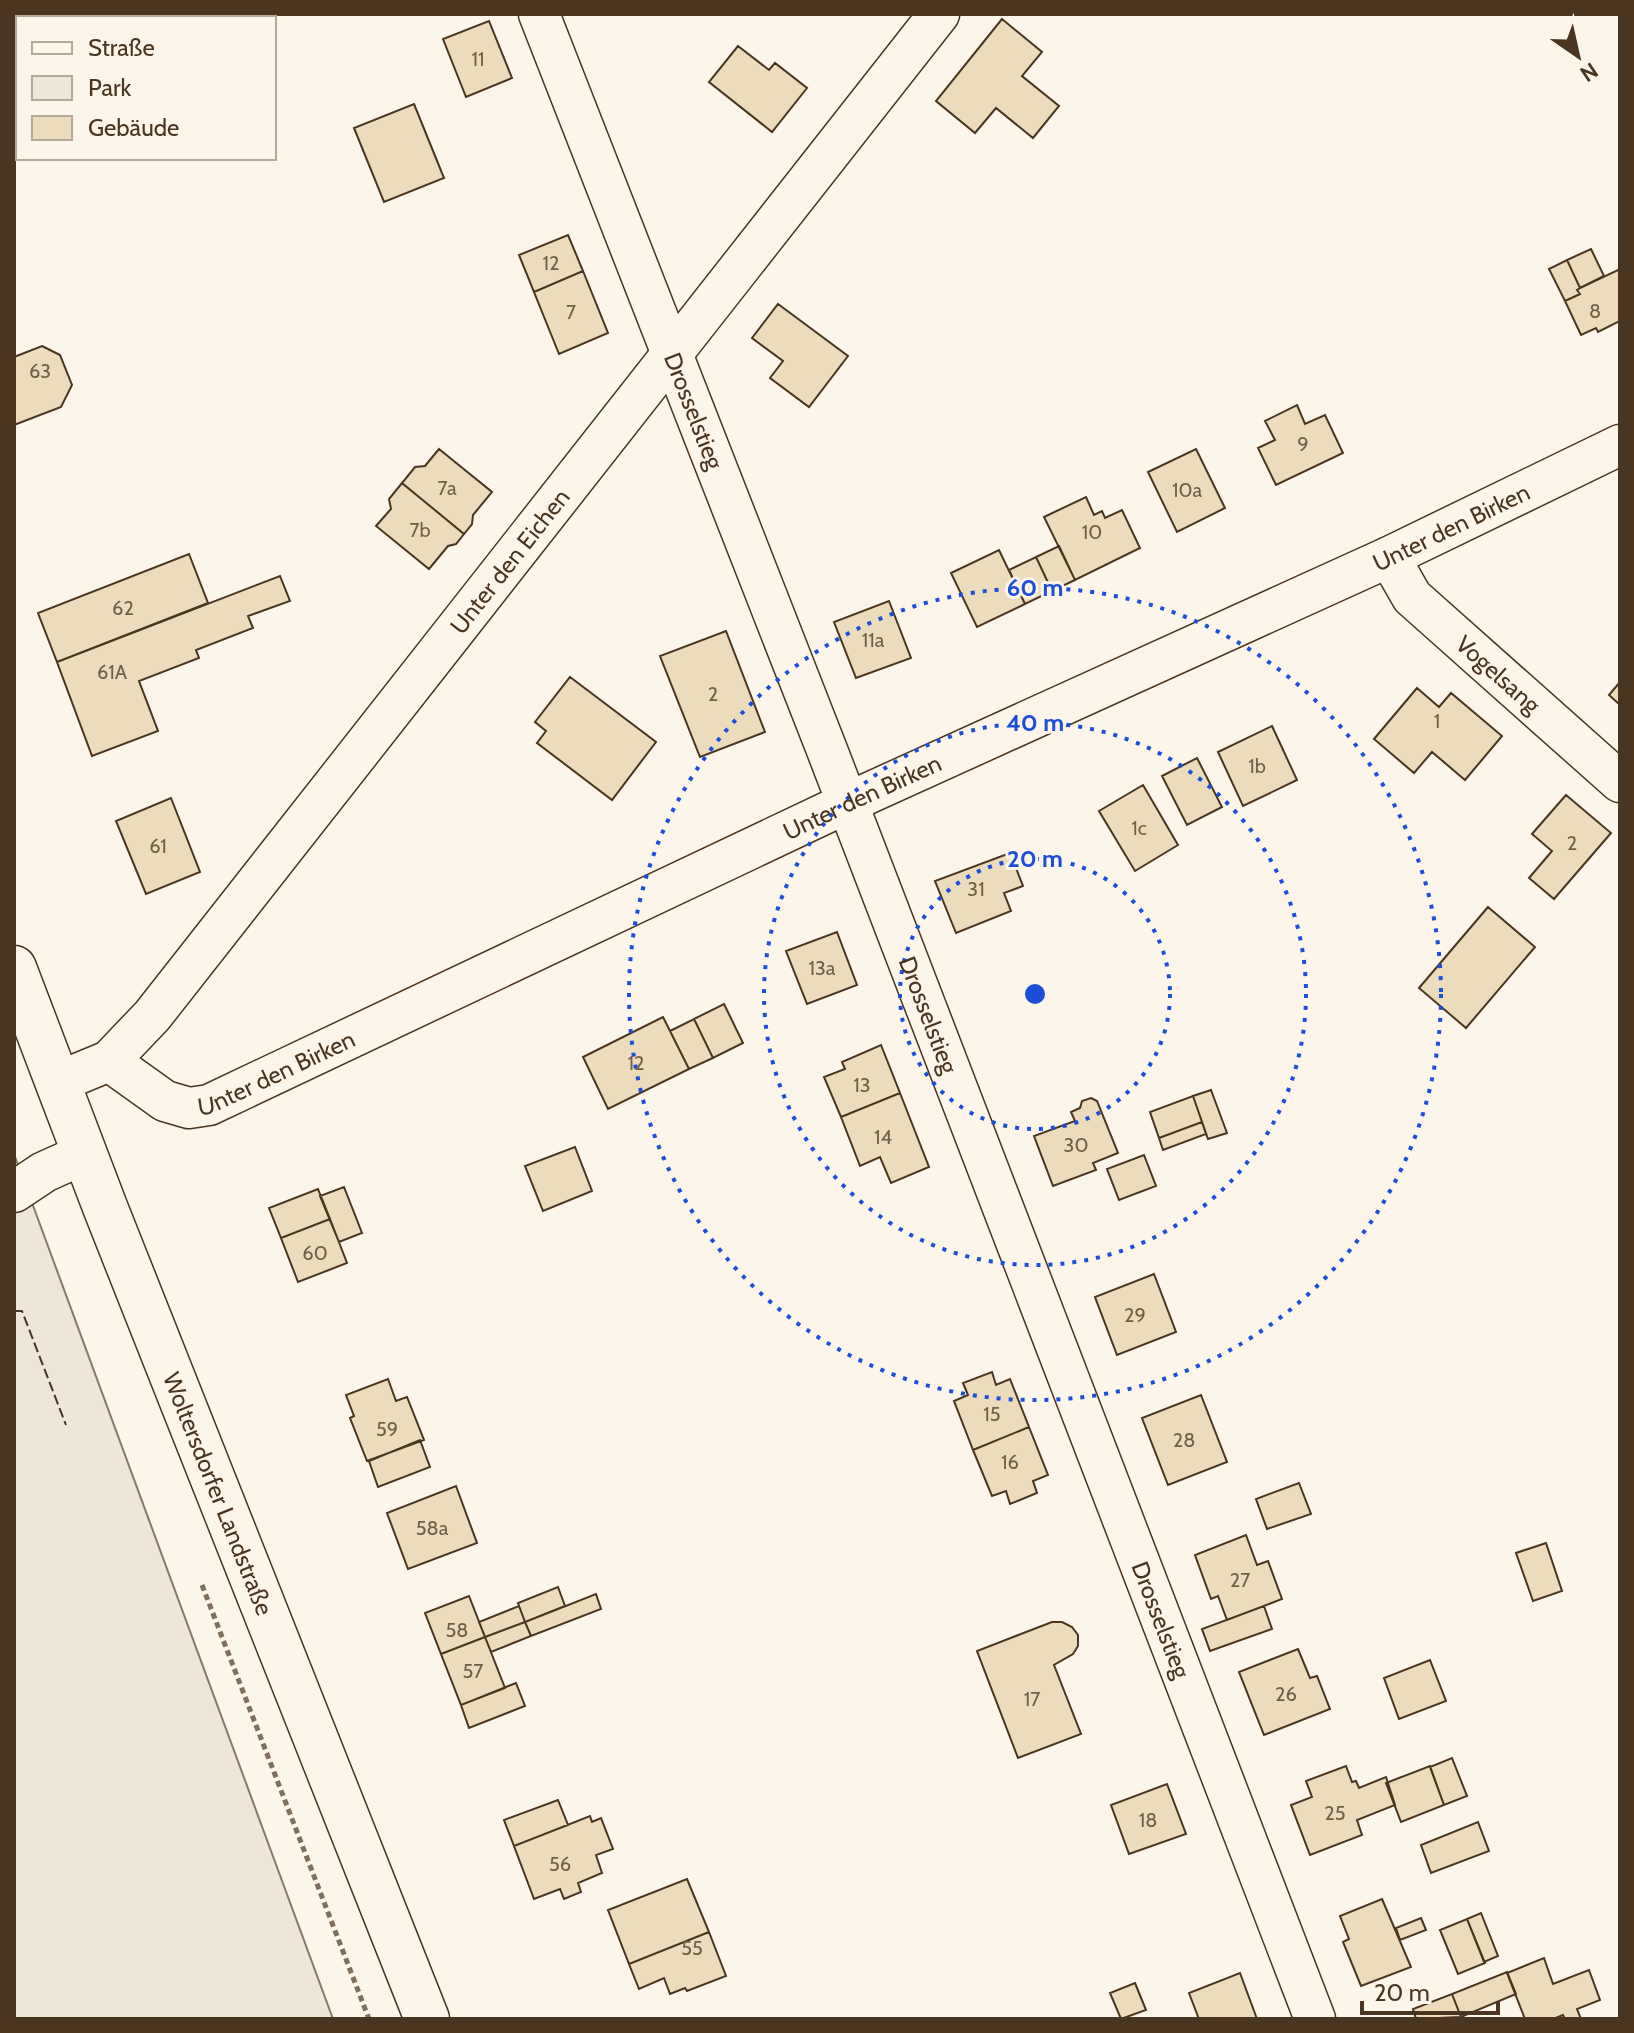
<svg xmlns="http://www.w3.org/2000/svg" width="1634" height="2033" font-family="Cabin,sans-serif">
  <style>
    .green { fill: #ede6d9; stroke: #887966; stroke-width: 2 }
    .building { fill: #ecdcbc; stroke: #4a3520; stroke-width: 2 }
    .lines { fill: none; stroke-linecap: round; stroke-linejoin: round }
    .street-casing { stroke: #4a3520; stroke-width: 43 }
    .secondary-casing { stroke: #4a3520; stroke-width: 47 }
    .path { stroke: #7f6f5c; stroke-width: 5; stroke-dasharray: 6 4; stroke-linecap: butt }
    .street { stroke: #fbf6e9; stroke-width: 40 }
    .secondary { stroke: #fbf6e9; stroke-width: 44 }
    .fence { stroke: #4a3520; stroke-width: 2; stroke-dasharray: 10 4; stroke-linecap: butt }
    .ring { fill: none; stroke: #1d4ed8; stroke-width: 4; stroke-dasharray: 4 8 }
    .labels { text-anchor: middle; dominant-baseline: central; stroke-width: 6; stroke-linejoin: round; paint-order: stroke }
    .number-label { font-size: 20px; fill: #725f47 }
    .street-label { font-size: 24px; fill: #4a3520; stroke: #fbf6e9 }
    .centre { fill: #1d4ed8; stroke: #fbf6e9; stroke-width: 4 }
    .ring-label { font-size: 24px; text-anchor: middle; font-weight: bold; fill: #1d4ed8; stroke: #fbf6e9; stroke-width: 6; stroke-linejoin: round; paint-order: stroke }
  </style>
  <rect width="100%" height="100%" fill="#fbf6e9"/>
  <path class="green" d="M14,1154l319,865h-319z"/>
  <path class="building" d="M1002,19l40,33 -20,24 37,30 -26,32 -37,-30 -21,25 -39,-32z
    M489,21l23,57 -46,19 -23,-58z
    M14,32l4,10v47l-4,2z
    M738,46l31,24 6,-7 32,25 -35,44 -63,-50z
    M414,104l30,74 -60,24 -30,-74z
    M568,235l15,36 -49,21 -15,-37z
    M1591,249l13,27 -24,12 -13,-28z
    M1567,260l13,28 -3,2 3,4 -15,7 -16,-32z
    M1620,269v52l-22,11 -2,-4 -15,7 -16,-34 15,-7 -3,-4 3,-2z
    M583,271l25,62 -49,21 -25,-62z
    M778,304l70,52 -39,51 -39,-29 13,-17 -31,-23z
    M42,346l18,9 12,30 -11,22 -47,18v-68z
    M1297,405l8,19 20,-9 18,38 -67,32 -18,-37 17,-8 -10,-19z
    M439,449l53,43 -19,23 -1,9 -8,10 -62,-51 13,-16 10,-1z
    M1196,449l29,59 -48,24 -29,-60z
    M402,483l62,51 -8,10 -8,2 -19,23 -53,-43 15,-17 -2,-10z
    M1086,497l8,18 8,-4 3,7 17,-8 18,38 -65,32 -31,-63z
    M1059,546l16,34 -23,11 -16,-34z
    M999,550l26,54 -48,23 -26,-54z
    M189,554l19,49 -151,59 -19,-49z
    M1036,557l16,34 -27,13 -16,-34z
    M280,576l10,25 -42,15 5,12 -57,22 3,8 -60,23 19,50 -66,25 -35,-94z
    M889,601l22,57 -55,20 -22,-56z
    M726,631l39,101 -65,25 -40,-101z
    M570,677l86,65 -44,58 -75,-57 9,-12 -11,-9z
    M1620,682v23l-11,-10z
    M1417,688l22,19 12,-14 51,43 -37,44 -33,-28 -18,21 -40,-34z
    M1272,726l25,54 -54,26 -25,-54z
    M1197,758l25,49 -35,18 -25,-49z
    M1143,785l35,60 -43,26 -36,-60z
    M1566,795l45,38 -57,66 -25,-21 23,-27 -20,-17z
    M171,798l29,74 -54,22 -30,-73z
    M1010,853l13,33 -19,7 7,18 -55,22 -21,-52z
    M1488,907l47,40 -69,81 -47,-40z
    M837,932l20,53 -50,19 -21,-53z
    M724,1004l19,39 -30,15 -19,-39z
    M663,1017l26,52 -81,40 -25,-52z
    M694,1019l19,39 -24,11 -19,-38z
    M881,1045l19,48 -59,24 -17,-40 21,-8 -3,-7z
    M1211,1090l16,43 -19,6 -15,-43z
    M900,1093l29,74 -38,16 -11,-26 -20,9 -19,-49z
    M1193,1096l9,26 -43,16 -9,-26z
    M1091,1098l6,3 21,52 -25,10 3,7 -43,16 -19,-50 41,-15 -4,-9 9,-4 2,-7z
    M1202,1122l4,12 -43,16 -4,-12z
    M575,1147l17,44 -49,20 -18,-45z
    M1144,1155l12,31 -37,14 -12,-31z
    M344,1187l18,46 -23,9 -19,-46z
    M318,1189l12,30 -49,19 -12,-30z
    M330,1219l17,44 -49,19 -17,-44z
    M1154,1274l22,58 -59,23 -22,-58z
    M992,1372l4,13 14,-6 19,48 -56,23 -19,-49 14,-6 -5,-12z
    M388,1379l8,22 11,-4 17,43 -57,21 -17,-43 4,-2 -8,-21z
    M1201,1395l26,67 -59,23 -26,-67z
    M1029,1427l19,48 -15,6 4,12 -27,11 -4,-13 -14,5 -19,-46z
    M420,1440l10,27 -52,20 -9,-26z
    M1299,1483l12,31 -44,15 -11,-30z
    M456,1486l21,57 -69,26 -21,-56z
    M1246,1535l11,30 11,-4 14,38 -55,21 -9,-24 -7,3 -16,-44z
    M1546,1543l16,48 -29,10 -17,-48z
    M558,1587l7,19 -40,16 -7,-19z
    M596,1594l5,15 -70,27 -6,-14z
    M469,1596l16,41 -44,17 -16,-41z
    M519,1606l6,16 -40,15 -6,-15z
    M1264,1606l8,23 -62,22 -8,-22z
    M525,1622l6,14 -40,16 -6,-15z
    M1052,1622h10l10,5 6,8v11l-5,8 -19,11 27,69 -63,24 -41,-107z
    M485,1637l20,51 -44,17 -20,-51z
    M1298,1649l12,29 7,-2 13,33 -66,26 -25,-63z
    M1430,1660l16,41 -47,18 -15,-41z
    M516,1683l9,23 -56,22 -8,-23z
    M1452,1758l15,38 -23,9 -14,-38z
    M1346,1766l6,16 4,-1 3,7 27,-11 9,28 -38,15 5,15 -52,20 -19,-50 21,-8 -6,-16z
    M1430,1766l14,39 -43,17 -15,-39z
    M1167,1784l19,50 -57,20 -18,-49z
    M558,1800l10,25 -54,21 -10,-26z
    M590,1816l2,6 9,-4 12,31 -17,6 6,18 -24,10 3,9 -17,7 -4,-10 -26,10 -20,-53z
    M1478,1822l11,29 -58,22 -10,-28z
    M687,1879l22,53 -80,32 -21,-54z
    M1382,1899l29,68 -50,19 -18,-44 6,-3 -9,-23z
    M1481,1913l17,43 -14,6 -17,-43z
    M1421,1918l5,12 -26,10 -4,-12z
    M1467,1919l18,44 -27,11 -18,-44z
    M709,1932l17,44 -39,15 -2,-3 -15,6 -6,-16 -25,11 -10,-25z
    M1544,1958l9,26 36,-14 11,30 -23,9 4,10h-16l-2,-4 -10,4h-28l-18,-46z
    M1507,1972l9,22 -55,23 -9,-23z
    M1240,1973l17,46h-58l-10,-26z
    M1135,1983l11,27 -25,9 -11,-26z
    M1452,1994l9,23 -45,2 -3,-10z"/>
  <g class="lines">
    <g class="street-casing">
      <g id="street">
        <path id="s1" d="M539,14l288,736 488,1269"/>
        <path id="s2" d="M1389,557l23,40 208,185"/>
        <path id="s3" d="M109,1061l56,40 24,7 20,-3 638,-302 542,-246 231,-112"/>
        <path id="s4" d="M58,1082l51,-21 43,-45 787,-1002"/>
        <path d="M14,1192l30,-20 40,-18"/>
      </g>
    </g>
    <g class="secondary-casing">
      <g id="secondary">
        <path id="s5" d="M14,968l91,239 322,812"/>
      </g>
    </g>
    <path class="path" d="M202,1585l167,434"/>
    <use href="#street" class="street"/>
    <use href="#secondary" class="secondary"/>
    <path class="fence" d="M14,1311h8l44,114"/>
  </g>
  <g class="ring">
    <circle cx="1035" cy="994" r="135"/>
    <circle cx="1035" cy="994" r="271"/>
    <circle cx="1035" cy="994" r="406"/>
  </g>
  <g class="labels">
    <g class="number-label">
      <text x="478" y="59">11</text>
      <text x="551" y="263">12</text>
      <text x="1595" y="311">8</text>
      <text x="571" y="312">7</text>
      <text x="40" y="371">63</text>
      <text x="1303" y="444">9</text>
      <text x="447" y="488">7a</text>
      <text x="1187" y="490">10a</text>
      <text x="420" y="530">7b</text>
      <text x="1092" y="532">10</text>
      <text x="123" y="608">62</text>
      <text x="873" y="640">11a</text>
      <text x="112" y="672">61A</text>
      <text x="713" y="694">2</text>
      <text x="1437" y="721">1</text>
      <text x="1257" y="766">1b</text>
      <text x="1139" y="828">1c</text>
      <text x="1572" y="843">2</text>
      <text x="158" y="846">61</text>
      <text x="976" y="889">31</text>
      <text x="822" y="968">13a</text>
      <text x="636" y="1063">12</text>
      <text x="862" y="1085">13</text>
      <text x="883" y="1137">14</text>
      <text x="1076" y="1145">30</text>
      <text x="315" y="1253">60</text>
      <text x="1135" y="1315">29</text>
      <text x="992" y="1414">15</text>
      <text x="387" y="1429">59</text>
      <text x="1184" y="1440">28</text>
      <text x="1010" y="1462">16</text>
      <text x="432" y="1528">58a</text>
      <text x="1240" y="1580">27</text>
      <text x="457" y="1630">58</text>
      <text x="473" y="1671">57</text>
      <text x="1286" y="1694">26</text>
      <text x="1032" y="1699">17</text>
      <text x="1335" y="1813">25</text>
      <text x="1148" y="1820">18</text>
      <text x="560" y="1864">56</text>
      <text x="692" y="1948">55</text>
    </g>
    <g class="street-label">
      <text stroke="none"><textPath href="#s1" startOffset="426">Drosselstieg</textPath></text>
      <text stroke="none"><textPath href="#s3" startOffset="1484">Unter den Birken</textPath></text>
      <text stroke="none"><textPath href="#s4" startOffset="696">Unter den Eichen</textPath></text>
      <text stroke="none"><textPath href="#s2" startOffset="162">Vogelsang</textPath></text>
      <text stroke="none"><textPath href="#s3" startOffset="836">Unter den Birken</textPath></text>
      <text stroke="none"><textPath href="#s1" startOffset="1074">Drosselstieg</textPath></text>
      <text stroke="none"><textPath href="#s3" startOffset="188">Unter den Birken</textPath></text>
      <text stroke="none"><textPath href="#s5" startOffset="564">Woltersdorfer Landstraße</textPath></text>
      <text stroke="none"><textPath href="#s1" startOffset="1722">Drosselstieg</textPath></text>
    </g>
  </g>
  <circle cx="1035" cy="994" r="12" class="centre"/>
  <g class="ring-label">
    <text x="1035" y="596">60 m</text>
    <text x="1035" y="731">40 m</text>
    <text x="1035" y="867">20 m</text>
  </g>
  <rect width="1634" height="2033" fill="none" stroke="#4a3520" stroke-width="32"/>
  <rect x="16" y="16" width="260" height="144" fill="#fbf6e9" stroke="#b4a999" stroke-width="2"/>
  <rect x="32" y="42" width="40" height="12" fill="#fbf6e9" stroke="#b4a999" stroke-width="2"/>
  <text x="88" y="56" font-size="24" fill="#4a3520">Straße</text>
  <rect x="32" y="76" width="40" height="24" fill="#ede6d9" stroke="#b4a999" stroke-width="2"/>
  <text x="88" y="96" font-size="24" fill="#4a3520">Park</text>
  <rect x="32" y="116" width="40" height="24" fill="#ecdcbc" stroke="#b4a999" stroke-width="2"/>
  <text x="88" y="136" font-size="24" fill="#4a3520">Gebäude</text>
  <g transform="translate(1578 56) rotate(146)" stroke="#fbf6e9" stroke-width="6" paint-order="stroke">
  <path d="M0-6L14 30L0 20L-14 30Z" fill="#4a3520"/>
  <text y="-12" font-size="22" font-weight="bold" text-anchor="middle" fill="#4a3520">N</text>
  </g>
  <path d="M1362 2001v12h136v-12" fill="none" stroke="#4a3520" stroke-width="4"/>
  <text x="1374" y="2001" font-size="24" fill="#4a3520" stroke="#fbf6e9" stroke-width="6" paint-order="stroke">20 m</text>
</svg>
